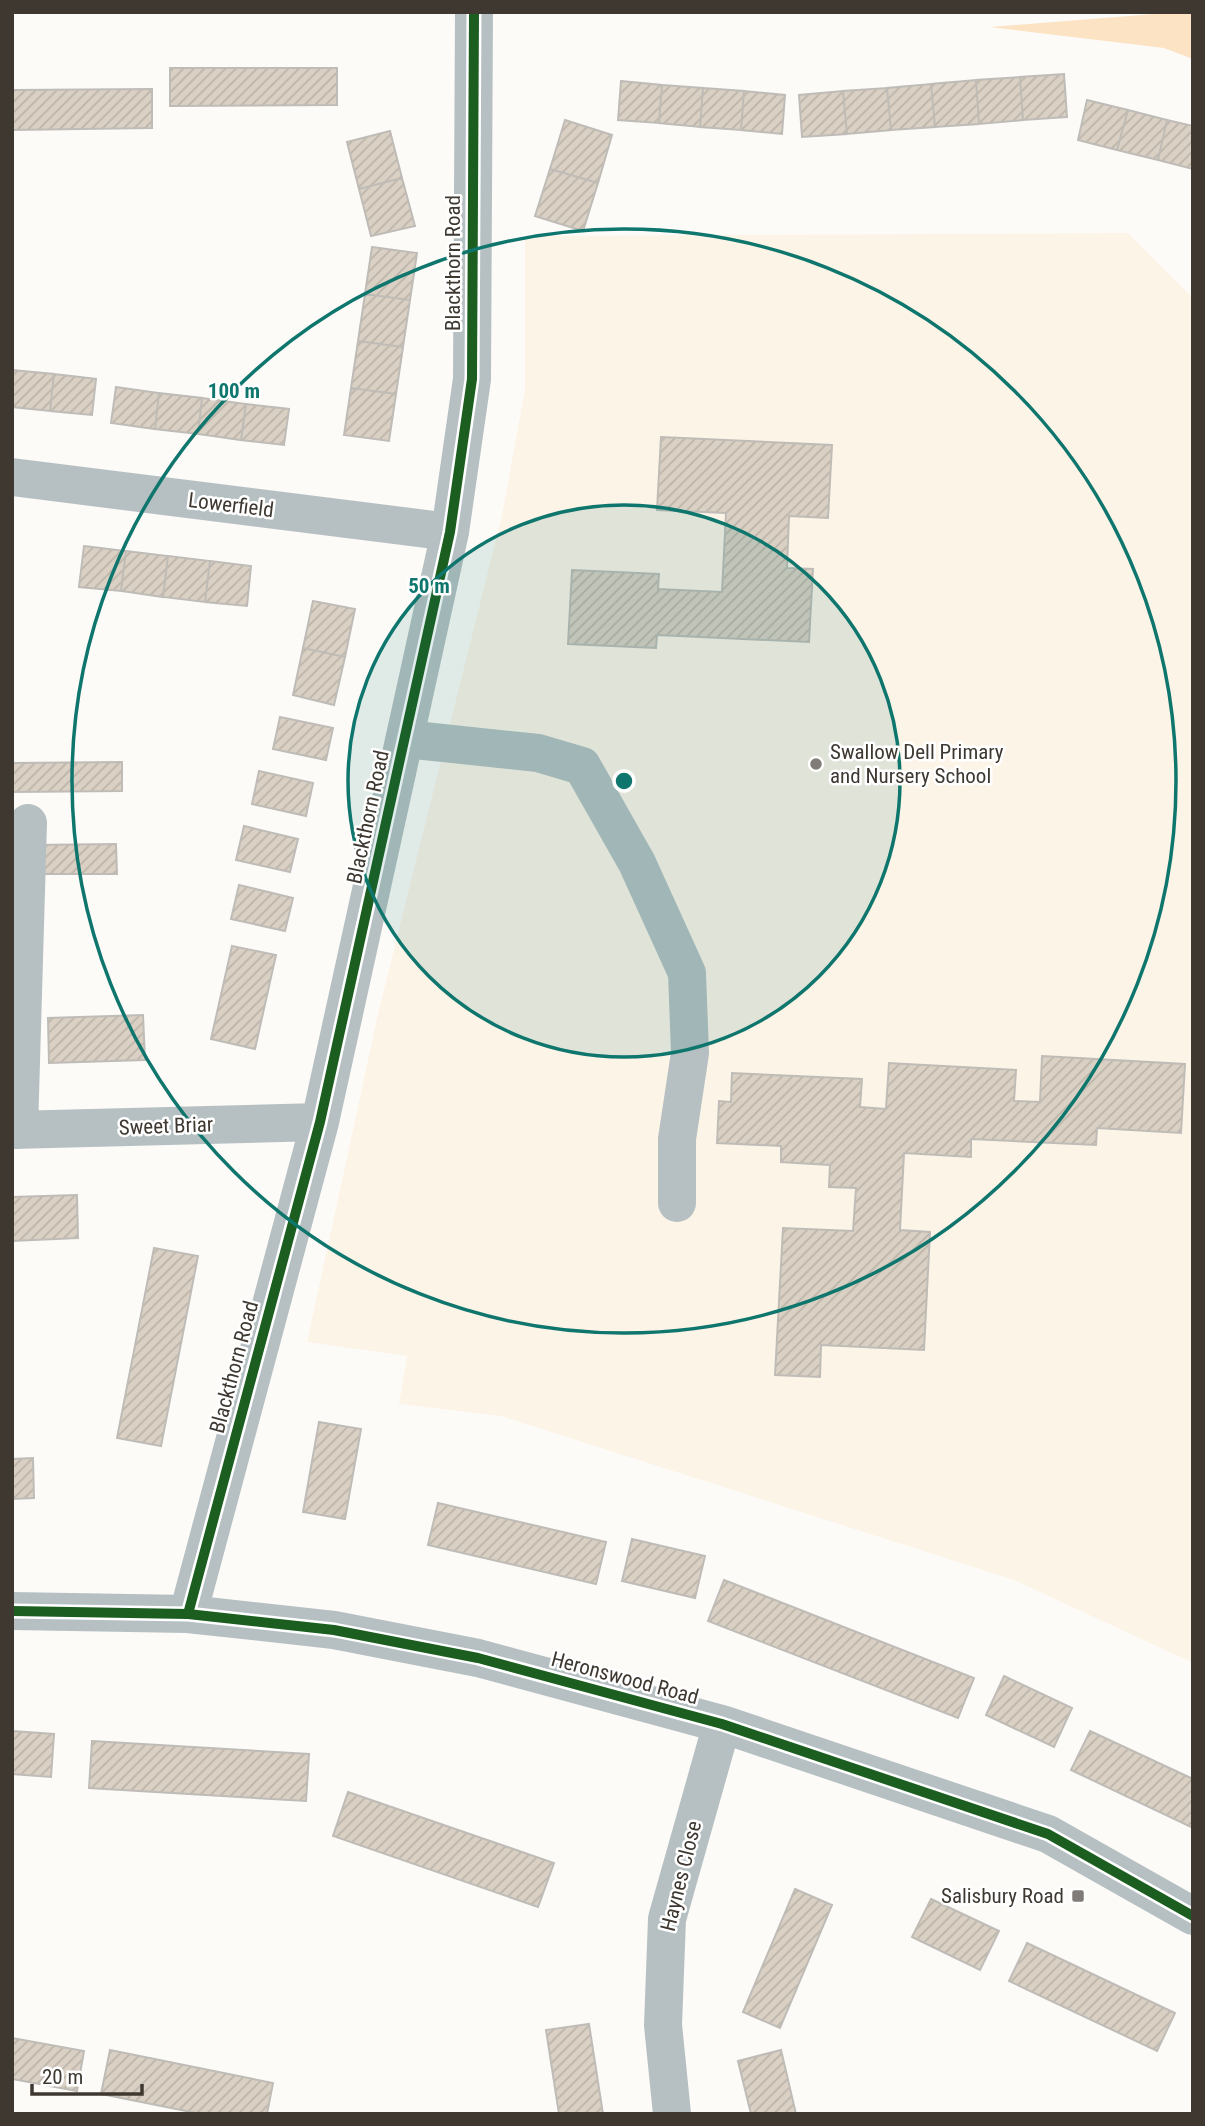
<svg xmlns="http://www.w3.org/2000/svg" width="1205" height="2126" font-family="'Roboto Condensed',sans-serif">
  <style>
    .built { fill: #fdf4e8 }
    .green { fill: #fbe3c4 }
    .building { fill: url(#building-hatch); stroke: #bfbcb7; stroke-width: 2 }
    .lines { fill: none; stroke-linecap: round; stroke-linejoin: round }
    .minor { stroke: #b6c0c2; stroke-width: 38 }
    .cycleway-casing { stroke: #fff; stroke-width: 15 }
    .cycleway { stroke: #1b5e20; stroke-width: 10 }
    .ring { fill: none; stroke: #0f766e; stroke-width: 3.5 }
    .poi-dot { fill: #817c77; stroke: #fff; stroke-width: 2.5 }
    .labels { text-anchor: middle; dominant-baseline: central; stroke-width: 5; stroke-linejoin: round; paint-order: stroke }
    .street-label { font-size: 21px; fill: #3e3831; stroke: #fff }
    .poi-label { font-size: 21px; fill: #3e3831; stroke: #fff; text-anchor: start }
    .centre { fill: #0f766e; stroke: #fff; stroke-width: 3.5 }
    .ring-label { font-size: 21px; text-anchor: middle; font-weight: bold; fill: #0f766e; stroke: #fff; stroke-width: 5; stroke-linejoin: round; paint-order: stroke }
  </style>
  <defs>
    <pattern id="building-hatch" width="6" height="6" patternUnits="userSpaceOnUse" patternTransform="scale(1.75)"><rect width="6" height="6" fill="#dad1c4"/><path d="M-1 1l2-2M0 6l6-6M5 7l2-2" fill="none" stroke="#bcb4a9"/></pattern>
  </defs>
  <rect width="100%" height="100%" fill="#fdfbf8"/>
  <path class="built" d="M1128,233l65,65v1365l-179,-83 -513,-164 -102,-12 8,-48 -100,-14 71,-328 124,-499 23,-126v-153z"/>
  <path class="green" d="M1179,12h14v47l-29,-11 -174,-21z"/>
  <path class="building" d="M170,68h167v37l-167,1z
    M1064,74l3,43 -44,3 -3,-43z
    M1020,77l3,43 -44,4 -3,-44z
    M976,80l3,44 -44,3 -4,-43z
    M621,81l41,4 -3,38 -41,-3z
    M931,84l4,43 -44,3 -4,-42z
    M662,85l41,3 -3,39 -41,-4z
    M703,88l41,3 -3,39 -41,-3z
    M887,88l4,42 -44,4 -4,-43z
    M152,89v39l-140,2v-40z
    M744,91l41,4 -3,39 -41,-4z
    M843,91l4,43 -45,3 -3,-42z
    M1087,100l41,10 -11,40 -39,-10z
    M1128,110l39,10 -9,40 -41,-10z
    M565,120l47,15 -14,48 -48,-14z
    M1167,120l26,6v43l-35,-9z
    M390,131l12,47 -43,11 -12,-47z
    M550,169l48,14 -15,48 -48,-15z
    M402,178l13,48 -44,10 -12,-47z
    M372,247l45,6 -7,47 -45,-6z
    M365,294l45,6 -7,47 -45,-6z
    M358,341l45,6 -7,47 -45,-6z
    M12,370l42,4 -4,37 -38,-4z
    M54,374l42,5 -4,36 -42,-4z
    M116,387l43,6 -4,36 -44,-6z
    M351,388l45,6 -7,47 -45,-6z
    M159,393l43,5 -4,36 -43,-5z
    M202,398l44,6 -5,36 -43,-6z
    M246,404l43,5 -5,36 -43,-5z
    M661,437l171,8 -4,73 -39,-2 -2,52 26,1 -4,73 -152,-7 -1,13 -88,-4 4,-74 87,4 -1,15 64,3 4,-79 -69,-3z
    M84,546l42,5 -5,40 -42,-4z
    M126,551l42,5 -5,41 -42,-6z
    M168,556l42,5 -5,41 -42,-5z
    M210,561l41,5 -4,40 -42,-4z
    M313,601l42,8 -10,48 -42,-9z
    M303,648l42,9 -11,48 -41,-10z
    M280,717l53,11 -7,32 -53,-11z
    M122,762v29l-110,1v-29z
    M259,771l54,12 -7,33 -54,-12z
    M244,826l54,13 -8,33 -54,-12z
    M116,844l1,30h-84v-29z
    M239,885l54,13 -8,33 -54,-12z
    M232,946l44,9 -21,94 -44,-10z
    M143,1015l2,45 -96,3 -1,-45z
    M1042,1056l143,8 -4,69 -84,-5 -1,17 -125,-6v18l-67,-4 -4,77 30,2 -6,118 -103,-5 -1,32 -45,-2 8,-147 70,3 3,-43 -27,-1 1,-22 -49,-3v-16l-64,-3 2,-42 12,1 1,-29 130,6 -2,28 26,2 3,-46 127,7 -2,31 26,1z
    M77,1195l1,43 -66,3v-44z
    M154,1248l44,8 -37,190 -44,-8z
    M319,1422l42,7 -16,90 -42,-7z
    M33,1458l1,40 -22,1v-40z
    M438,1503l168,39 -10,42 -168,-39z
    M632,1539l73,17 -10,42 -73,-17z
    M724,1580l250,98 -16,40 -250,-97z
    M1004,1676l68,32 -18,39 -68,-32z
    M12,1731l42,3 -3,43 -39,-3z
    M1090,1731l103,48v49l-122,-58z
    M92,1741l217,13 -3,47 -217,-13z
    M348,1792l206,71 -16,44 -205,-71z
    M795,1889l37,16 -52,123 -37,-16z
    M931,1899l68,32 -19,39 -68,-33z
    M1027,1943l148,70 -18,38 -148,-70z
    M589,2024l14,90h-44l-13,-84z
    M12,2038l72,13 -7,40 -65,-12z
    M110,2050l163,33 -6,31h-66l-100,-20z
    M781,2050l15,64h-45l-13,-53z"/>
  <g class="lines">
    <path class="minor" d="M12,477l438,55
      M405,739l133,14 44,13 55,97 50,110 3,80 -13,86v64
      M12,1130l308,-8
      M19,1130l9,-307
      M12,1611l176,3 146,16 144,28 244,66 326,110 145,82
      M188,1614l132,-492 130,-590 22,-153 2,-367
      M672,2114l-9,-89 4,-106 55,-195"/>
    <g class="cycleway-casing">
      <path id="cycleway" d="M12,1611l176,3 146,16 144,28 244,66 326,110 145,82
        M188,1614l132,-492 130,-590 22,-153 2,-367"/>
    </g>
    <use href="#cycleway" class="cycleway"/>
  </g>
  <circle cx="624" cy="781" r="276" fill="#0f766e" fill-opacity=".12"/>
  <g class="ring">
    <circle cx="624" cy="781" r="276"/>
    <circle cx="624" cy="781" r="552"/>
  </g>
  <g class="poi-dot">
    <circle cx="816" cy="764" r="7"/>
    <rect x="1071" y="1889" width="14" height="14" rx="3.5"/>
  </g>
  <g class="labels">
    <g class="street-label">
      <text transform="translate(453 263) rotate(-90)">Blackthorn Road</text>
      <text transform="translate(231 505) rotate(7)">Lowerfield</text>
      <text transform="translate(368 817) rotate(-78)">Blackthorn Road</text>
      <text transform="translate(166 1126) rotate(-2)">Sweet Briar</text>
      <text transform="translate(234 1367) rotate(-75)">Blackthorn Road</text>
      <text transform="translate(625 1678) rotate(15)">Heronswood Road</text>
      <text transform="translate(681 1876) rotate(-76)">Haynes Close</text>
    </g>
    <g class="poi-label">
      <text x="830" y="752">Swallow Dell Primary<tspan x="830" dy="24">and Nursery School</tspan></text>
      <text x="1064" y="1896" text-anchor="end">Salisbury Road</text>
    </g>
  </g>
  <circle cx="624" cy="781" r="10" class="centre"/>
  <g class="ring-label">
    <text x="234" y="398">100 m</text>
    <text x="429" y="593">50 m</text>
  </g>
  <rect width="1205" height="2126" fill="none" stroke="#3e3831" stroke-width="28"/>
  <path d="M32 2084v10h110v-10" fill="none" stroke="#3e3831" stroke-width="3.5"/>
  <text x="42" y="2084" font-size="21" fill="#3e3831" stroke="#ffffff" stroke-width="5" paint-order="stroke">20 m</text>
</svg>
